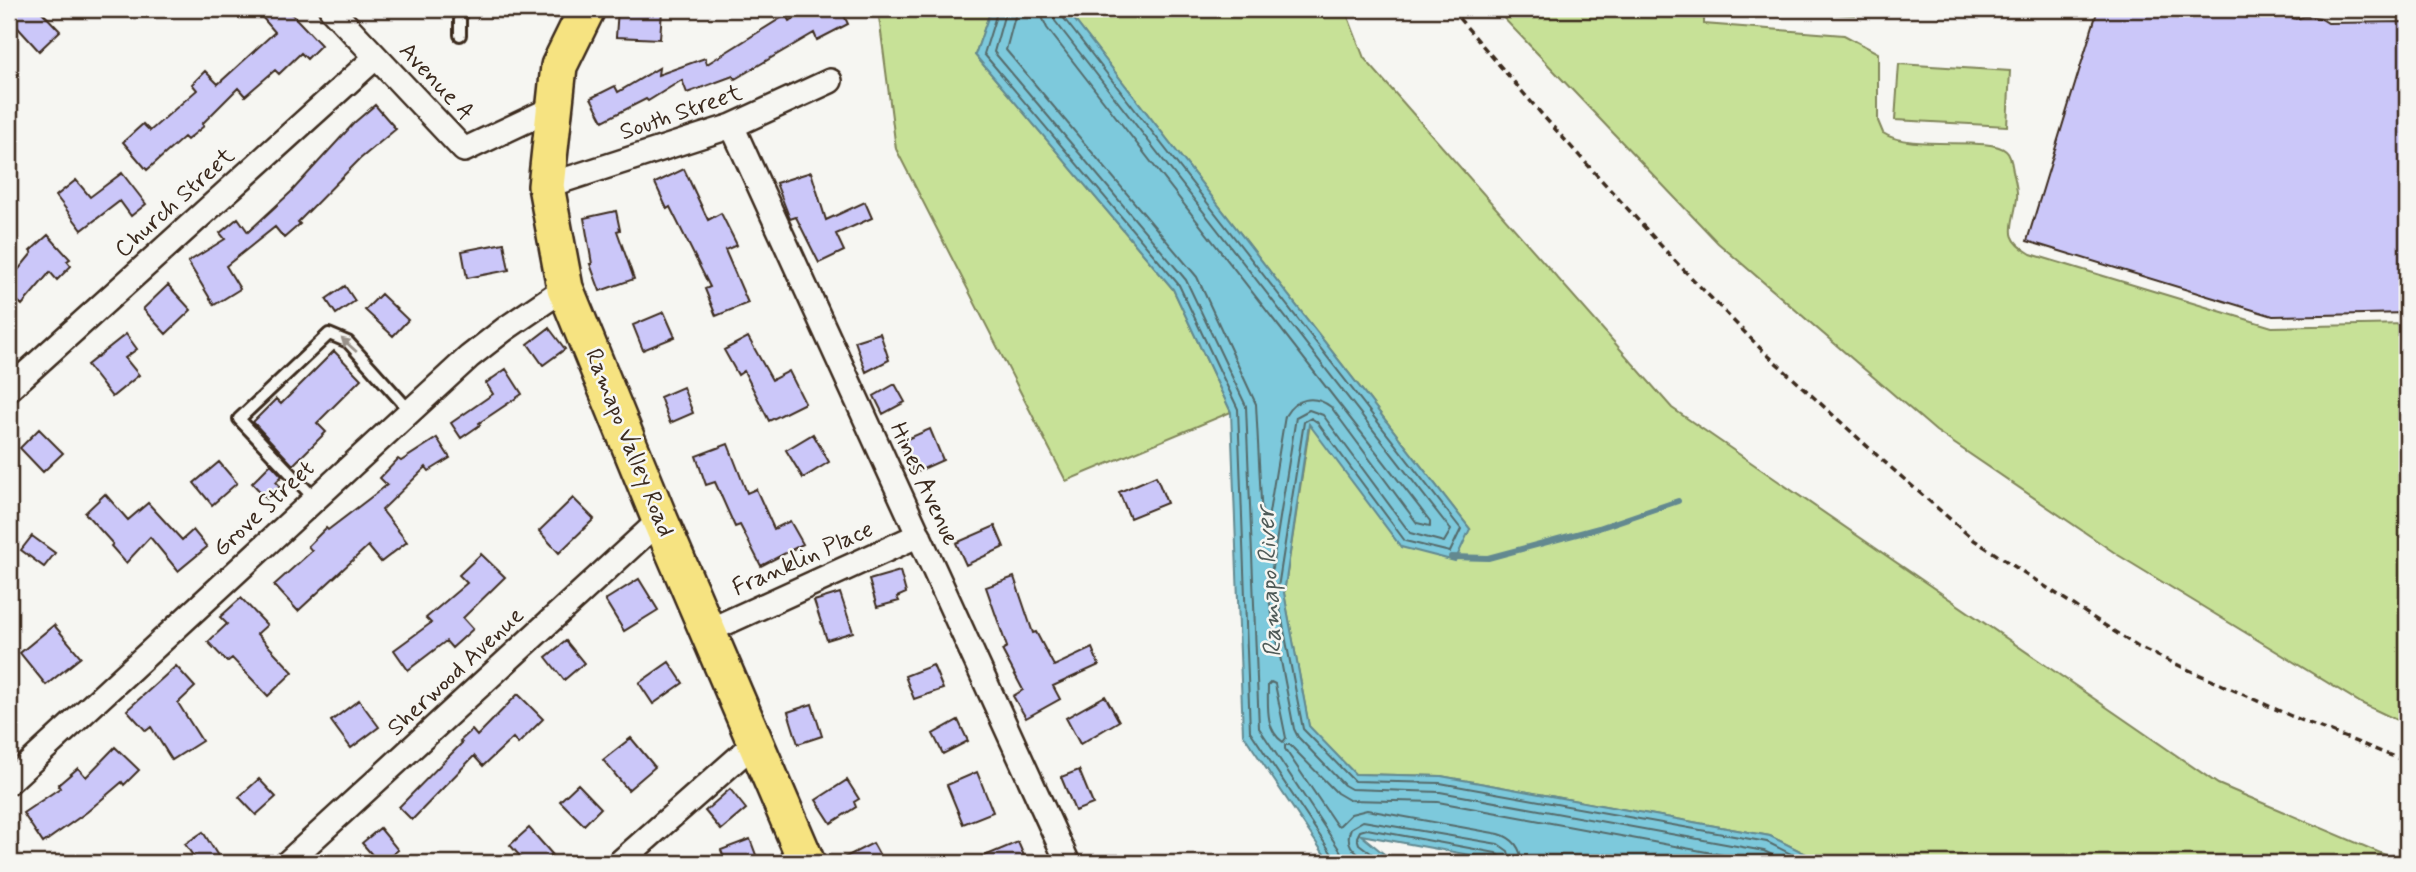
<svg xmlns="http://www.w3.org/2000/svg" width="2416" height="872" font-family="Mynerve,sans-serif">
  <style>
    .green { fill: #c7e197; stroke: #81865a; stroke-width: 2 }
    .water { fill: #7dc9dc; stroke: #638990; stroke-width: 2 }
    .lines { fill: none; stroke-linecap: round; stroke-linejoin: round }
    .shore { stroke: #556a6a; stroke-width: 2 }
    .stream { stroke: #638990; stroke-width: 6 }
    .building { fill: #cbc7f9; stroke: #3b2a1e; stroke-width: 2 }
    .service-casing { stroke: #3b2a1e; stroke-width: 16 }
    .minor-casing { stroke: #3b2a1e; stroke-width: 28 }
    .primary-casing { stroke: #3b2a1e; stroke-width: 40 }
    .path { stroke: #3b2a1e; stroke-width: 3.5; stroke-dasharray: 7 5; stroke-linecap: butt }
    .service { stroke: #f6f6f2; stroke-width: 10 }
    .minor { stroke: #f6f6f2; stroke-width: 23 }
    .primary { stroke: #f6e381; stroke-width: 35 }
    .oneway { fill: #989088 }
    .labels { text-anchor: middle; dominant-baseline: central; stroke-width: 5; stroke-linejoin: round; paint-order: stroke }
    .street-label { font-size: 24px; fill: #3b2a1e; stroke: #f6f6f2 }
    .water-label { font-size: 26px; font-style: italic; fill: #4f5a57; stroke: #f6f6f2 }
  </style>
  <rect width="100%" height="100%" fill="#f6f6f2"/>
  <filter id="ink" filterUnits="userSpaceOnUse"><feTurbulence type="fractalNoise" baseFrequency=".0143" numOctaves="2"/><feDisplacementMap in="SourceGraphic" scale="14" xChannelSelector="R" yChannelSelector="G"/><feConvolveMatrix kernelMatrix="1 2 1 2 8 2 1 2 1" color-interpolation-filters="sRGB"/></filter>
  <g filter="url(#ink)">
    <path class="green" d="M878,9h113l-16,46 198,234 58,123 -165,69 -170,-332z
      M1066,9h279l19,49 308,350 546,376 186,79h-580l-54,-27 -329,-60 -86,-2 -46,-47 -25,-134 26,-170 92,124 68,-18z
      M1495,9h209v15l140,11 34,18v68l5,12c27,19 106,2 123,18 5,4 6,14 7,20 2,9 5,19 4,27 -3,28 -16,39 14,56l241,73 135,-3v401l-46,-22 -243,-148 -182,-124 -218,-188z
      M1749,9h106v6z
      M1899,64l111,7 -3,55 -112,-6z"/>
    <path class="water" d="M991,9h75l404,520 -15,32 -54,-14 -92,-123 -25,169 25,133 46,48 86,2 329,60 54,27h-311l-152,-28 34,28h-65l-87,-129 -12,-322 -58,-123 -198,-234z"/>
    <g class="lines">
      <path class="shore" d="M998,9l-14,45 195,231 59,124 12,322 84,126 1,6
        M1006,9l-12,43 192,228 60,126 13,322 82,124 3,11
        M1017,9l-11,41 191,227 59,127 6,116 4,2 2,-3 17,-103c10,-18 29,-22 46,-9l86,116 13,3v-5l-383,-493 -4,-9 -2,-10
        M1052,9l3,12 396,509 -7,12 -34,-9 -87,-118 -14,-5 -13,7 -28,176 26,136 4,8 46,48 7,4 89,3 324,59 25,12
        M1061,9l1,7 399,513 -11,23 -45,-11 -88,-119 -6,-4 -7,4 -27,172 26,135 51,52 86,2 327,59 42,21
        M1271,682l4,2 11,54 -3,4c-18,-12 -15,-37 -15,-57z
        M1369,863c-12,-10 -26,-17 -18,-35l12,-7 135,23 10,7 3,12
        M1384,863l-25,-19 -2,-7 3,-6 7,-2 129,24 5,4 1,6
        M1522,863c-1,-15 -9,-25 -23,-29l-132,-24 -16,4 -11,11 -3,1 -52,-77v-4h5l47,48 12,7 89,2 328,61"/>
      <path class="stream" d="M1451,557l37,1 111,-30 79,-27"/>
    </g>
    <path class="building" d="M9,9h30l21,22 -21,20 -30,-33z
      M255,9h32l34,36 -14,14 -6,-6 -22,21 -4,-4 -30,26 -7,-8 -36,36 2,2 -17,14 -3,-3 -37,33 -24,-28 20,-18 7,7 47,-41 -5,-6 13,-13 13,13 57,-52z
      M618,9l44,1 -2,29 -44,-2z
      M814,9h27l7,15 -31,16 -3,-7 -79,46 -2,-3 -46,17 -5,-13 -34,21 -2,-2 -43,22 -12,-23 24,-12 3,6 41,-24 -1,7 47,-17 2,6 79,-49 3,6z
      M2098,9h164l34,10 9,-3 15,2 8,5 79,-1v291l-134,3 -246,-75z
      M375,105l21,24 -36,30 -62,63 2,2 -16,14 -9,-11 -49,39 14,23 -26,16 -26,-43 37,-23 -5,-6 18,-15 10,14 43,-40 64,-70z
      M684,169l24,51 13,-7 16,32 -12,5 23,53 -32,13 -11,-27 5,-2 -40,-80 -3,2 -12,-26z
      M811,172l15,48 39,-18 7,16 -36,16 8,17 -25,12 -23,-46 -6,2 -14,-36z
      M122,173l24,31 -15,12 -11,-15 -38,29 -26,-34 20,-16 14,17z
      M616,211l4,19 -3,1 17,48 -34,12 -10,-27h2l-8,-46z
      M48,235l22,24 -3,2 4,5 -14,14 -7,-8 -28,33 -13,-12v-12l23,-28 -2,-2z
      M504,243l5,27 -42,8 -5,-27z
      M168,285l23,25 -25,24 -23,-25z
      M345,286l10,15 -19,13 -10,-15z
      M381,294l27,26 -15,16 -28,-26z
      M664,312l11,25 -32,13 -10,-25z
      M549,328l16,21 -22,16 -15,-21z
      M880,333l9,27 -23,12 -11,-31z
      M126,334l11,15 -12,9 14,17 -27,22 -25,-32z
      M748,337l24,43 17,-9 16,32 -36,18 -25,-50 -6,4 -14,-25z
      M334,351l27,28 -44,44 9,9 -33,33 -40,-43 23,-23 5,5z
      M506,369l16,25 -43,29 1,2 -19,13 -10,-15 42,-29 -7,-11z
      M895,384l10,18 -22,12 -9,-18z
      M683,387l10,26 -23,10 -10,-26z
      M39,429l24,24 -20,19 -23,-24z
      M930,429l13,31 -29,13 -14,-31z
      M813,434l16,28 -26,16 -17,-28z
      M437,438l13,20 -21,13 -3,-4 -44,43 25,32 -26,20 -13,-16 -70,65 -24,-26 38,-34 -4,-5 18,-18 2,2 59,-45 -7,-7 18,-19 3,2z
      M728,444l19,49 9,-4 18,40 16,-8 13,23 -42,22 -21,-41 -5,2 -20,-45 -9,3 -10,-29z
      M219,462l18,21 -25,22 -18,-22z
      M271,464l11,12 -6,6 4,4 -13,13 -15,-16z
      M1156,476l11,27 -37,15 -11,-26z
      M105,494l23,26 20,-17 34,37 11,-10 14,17 -29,24 -28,-34 -24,26 -15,-17 2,-2 -28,-31z
      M573,498l21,21 -35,34 -20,-22z
      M995,526l9,21 -38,18 -10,-22z
      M32,536l23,17 -11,14 -23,-17z
      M481,554l24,23 -42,41 10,11 -21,19 -6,-7 -38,29 -14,-20 37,-27 -5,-5 41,-35 -8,-8z
      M900,571l6,22 -9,4 2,4 -22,6 -8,-27z
      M1014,577l19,56 3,-1 18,34 38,-18 7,17 -46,21 7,13 -34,19 -13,-22 10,-6 -21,-40 5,-3 -21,-60z
      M639,579l19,31 -34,21 -19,-31z
      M840,593l13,39 -26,8 -13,-39z
      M241,598l26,27 -10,9 36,38 -25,24 -36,-38 -5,4 -19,-20 19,-18 -7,-7z
      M54,625l27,32 -35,28 -26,-32z
      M566,641l18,22 -20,17 -18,-23z
      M669,662l14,21 -30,21 -14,-21z
      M933,665l10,24 -29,10 -9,-23z
      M176,666l19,21 -17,16 24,38 -30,19 -21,-33 -5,4 -19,-21z
      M518,694l25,25 -25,25 -5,-6 -30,28 -9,-10 -62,64 -13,-13 63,-64 -2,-2 12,-11 5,6z
      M1105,696l14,25 -39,23 -14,-26z
      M359,700l20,27 -28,21 -20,-27z
      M812,704l10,32 -24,8 -10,-32z
      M958,720l10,21 -25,13 -10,-20z
      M631,738l24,29 -27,23 -25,-30z
      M115,747l24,23 -15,15 -2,-3 -35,30 -44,31 -20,-30 37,-25 -2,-3 20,-17 8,9z
      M1079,770l14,34 -18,7 -14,-34z
      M977,772l16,40 -30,12 -16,-39z
      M259,779l17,18 -20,18 -17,-18z
      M847,780l12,19 -5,3 2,5 -25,16 -15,-23z
      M578,784l23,24 -17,17 -24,-24z
      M730,789l16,20 -25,21 -16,-19z
      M380,828l18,22 -16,13h-3l-17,-20z
      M529,828l23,26 -11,9h-15l-16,-18z
      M203,832l15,24 -11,7h-9l-13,-19z
      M750,839l9,24h-33l-5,-13z
      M1018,842l9,21h-59z
      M873,843l11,20h-50z"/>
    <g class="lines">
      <g class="service-casing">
        <path id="service" d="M460,35v-26
          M314,498l-75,-79 90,-85 19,8 61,68"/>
      </g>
      <g class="minor-casing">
        <path id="minor" d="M331,9l133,141 89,-42
          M732,126l336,737
          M546,186l186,-60 98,-45
          M9,389l367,-332
          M708,631l211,-96
          M9,782l460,-425 36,-28 60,-41
          M287,863l373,-343
          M619,863l137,-121"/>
      </g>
      <g class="primary-casing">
        <path id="primary" d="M587,9l-28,57 -13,120 19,102 95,232 147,343"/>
      </g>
      <path class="path" d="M1451,9l94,109 131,144 85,87 119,109 94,82 164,107 153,69 116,46"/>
      <use href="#service" class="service"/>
      <use href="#minor" class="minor"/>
      <use href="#primary" class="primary"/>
    </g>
    <defs><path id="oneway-solid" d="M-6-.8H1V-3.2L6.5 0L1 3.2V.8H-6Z" transform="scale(1.75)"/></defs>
    <use class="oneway" href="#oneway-solid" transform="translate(349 345) rotate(-138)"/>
  </g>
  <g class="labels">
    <g class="street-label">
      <text transform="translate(436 82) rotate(47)">Avenue A</text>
      <text transform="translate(681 113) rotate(-19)">South Street</text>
      <text transform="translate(175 203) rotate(-42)">Church Street</text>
      <text transform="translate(629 443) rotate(68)">Ramapo Valley Road</text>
      <text transform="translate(924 484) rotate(65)">Hines Avenue</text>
      <text transform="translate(264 509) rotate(-43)">Grove Street</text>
      <text transform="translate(803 559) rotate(-24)">Franklin Place</text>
      <text transform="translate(456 672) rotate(-43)">Sherwood Avenue</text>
    </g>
    <g class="water-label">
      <text transform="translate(1270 582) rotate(-93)">Ramapo River</text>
    </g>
  </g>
  <rect width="2416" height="872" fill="none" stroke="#f6f6f2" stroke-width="35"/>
  <rect x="18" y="18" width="2381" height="837" fill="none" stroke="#3b2a1e" stroke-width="2.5" filter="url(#ink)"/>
</svg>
